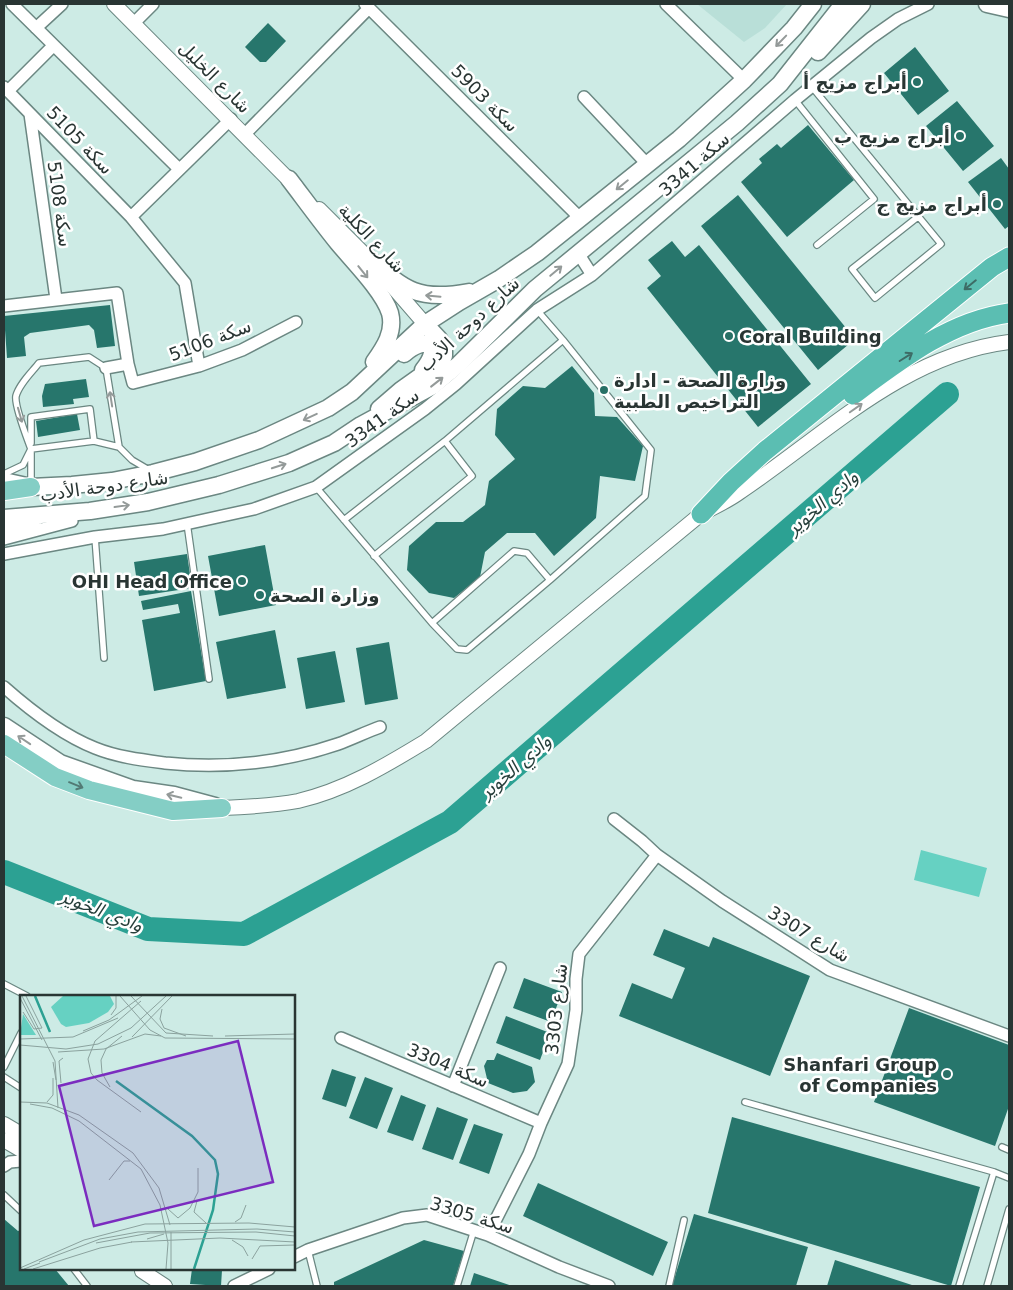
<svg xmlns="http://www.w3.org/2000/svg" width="1013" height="1290" font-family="'DejaVu Sans','Noto Sans Arabic',sans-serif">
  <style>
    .built { fill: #b9dfd8 }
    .grass { fill: #66d1c2 }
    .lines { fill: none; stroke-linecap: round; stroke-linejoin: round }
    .river { stroke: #2ca193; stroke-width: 24 }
    .building { fill: #27766c }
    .service-casing { stroke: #6b8782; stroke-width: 8 }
    .minor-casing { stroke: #6b8782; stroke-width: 14 }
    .tertiary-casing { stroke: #6b8782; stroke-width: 16 }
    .secondary-casing { stroke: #6b8782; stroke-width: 19 }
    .primary-casing { stroke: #fff; stroke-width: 20 }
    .trunk-casing { stroke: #fff; stroke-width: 21 }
    .service { stroke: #fff; stroke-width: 5.5 }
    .minor { stroke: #fff; stroke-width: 11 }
    .tertiary { stroke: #fff; stroke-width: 14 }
    .secondary { stroke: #fff; stroke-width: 16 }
    .primary { stroke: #84cec5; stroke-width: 18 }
    .trunk { stroke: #5bbeb2; stroke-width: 19 }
    .oneway { stroke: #949a99 }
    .oneway2 { stroke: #3d6c66 }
    .oneway3 { stroke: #527a75 }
    .poi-dot { fill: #287066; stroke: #fff; stroke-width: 2 }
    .labels { text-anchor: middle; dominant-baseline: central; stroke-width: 5; stroke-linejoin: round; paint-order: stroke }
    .street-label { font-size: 18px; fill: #293533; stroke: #fff }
    .poi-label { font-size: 18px; font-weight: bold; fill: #293533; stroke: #fff; text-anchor: end }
    .water-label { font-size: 19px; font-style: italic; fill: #263e3a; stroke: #fff }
    .inset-river { fill: none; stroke: #2ca193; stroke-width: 2.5 }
    .inset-road { fill: none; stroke: #8ba29e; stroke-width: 1 }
    .view { fill: #7b2cbf; fill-opacity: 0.15; stroke: #7b2cbf; stroke-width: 2.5 }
    .inset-edge { fill: none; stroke: #293533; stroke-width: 2.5 }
  </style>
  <rect width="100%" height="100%" fill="#cdebe5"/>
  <path class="built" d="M697,4h90l-22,24 -21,14z"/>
  <path class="grass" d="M921,850l66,18 -8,29 -65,-17z"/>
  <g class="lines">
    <path class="river" d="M4,872l144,57 96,5 206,-112 497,-428"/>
  </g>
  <path class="building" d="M268,23l18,18 -20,21h-6l-15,-15z
    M915,47l34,44 -31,24 -34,-42z
    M957,101l37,45 -31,25 -37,-45z
    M808,125l46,55 -67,57 -46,-55 21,-19 -3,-4 18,-15 4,4z
    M1001,158l8,11v57l-4,3 -37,-47z
    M738,195l117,144 -37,31 -117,-144z
    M672,241l13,16 14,-12 112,139 -53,43 -111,-139 14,-12 -13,-16z
    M110,305l5,41 -18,2 -3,-18 -5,-5 -59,8 -6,4 2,19 -19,2 -3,-42z
    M572,366l22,27 1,23 22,1 26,29 -8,35 -35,-5 -4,42 -42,38 -19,-23h-28l-22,19 -5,25 -26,21 -25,-5 -22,-23 2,-24 27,-24h27l22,-17 4,-24 26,-22 -20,-24 2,-26 26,-23 22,2z
    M86,379l3,18 -16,2 1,5 -31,3 -1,-11 3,-12z
    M77,414l3,16 -42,7 -2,-16z
    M265,545l11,60 -57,11 -11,-60z
    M187,554l5,34 -53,8 -5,-34z
    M191,591l15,90 -52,10 -12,-71 38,-7 -2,-9 -35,6 -2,-9z
    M275,630l11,58 -59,11 -11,-57z
    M389,642l9,57 -33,6 -9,-57z
    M335,651l10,51 -39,7 -9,-51z
    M664,929l45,18 4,-10 97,39 -40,100 -151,-60 13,-33 40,16 13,-31 -32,-13z
    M524,978l38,14 -11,30 -38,-14z
    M909,1008l100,37v61l-14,40 -121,-44z
    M506,1016l44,17 -10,27 -44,-17z
    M497,1053l35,14 3,15 -8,9 -14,2 -25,-10 -4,-17 3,-6h7z
    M332,1069l24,8 -10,30 -24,-8z
    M365,1077l28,11 -16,41 -28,-11z
    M401,1095l25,10 -13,36 -26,-9z
    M437,1107l31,12 -15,41 -31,-11z
    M732,1117l248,70 -29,99 -243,-73z
    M474,1124l29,10 -14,40 -30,-11z
    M538,1183l130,59 -15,34 -130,-60z
    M694,1214l114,33 -12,39h-124z
    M4,1219l14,12 3,-1v39h34l14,17h-65z
    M424,1240l40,11 -11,35h-119v-4z
    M835,1260l80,26h-88z
    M192,1269l30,1 -1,16 -31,-2z
    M474,1273l38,13h-42z"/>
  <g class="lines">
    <g class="service-casing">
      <path id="service" d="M812,87l129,157 -66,54 -23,-29 67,-53
        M795,100l79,99 -57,46
        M445,441l118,-101 -26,-30
        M31,443v-26l59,-8 4,32
        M4,474l19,-9 8,-16c-4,-11 -17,-44 -15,-53 3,-12 16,-24 23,-33l50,-6 17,11 13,79
        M31,485v-36l63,-8 25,6 13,13 17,10
        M316,487l116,136 82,-72 13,2 23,27 -83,70 -10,-1 -25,-26
        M344,520l101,-79 27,35 -98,80
        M187,523l22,156
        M95,537l9,121
        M550,580l95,-84 6,-46 -88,-110
        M4,984l23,12
        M4,1067l17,-34
        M4,1077l17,11
        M745,1102l249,70 15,6
        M1002,1147l7,3
        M4,1195l17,16
        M308,1250l9,36
        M74,1269l13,17
        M457,1286l17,-56
        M669,1286l15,-66
        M959,1286l35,-114
        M987,1286l22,-77"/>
    </g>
    <g class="minor-casing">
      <path id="minor" d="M12,4l167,165
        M365,4l215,214
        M666,4l78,76
        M134,23l19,-19
        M36,28l26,-24
        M4,87l127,130 54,66 14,83
        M8,91l45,-45
        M584,97l63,67
        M30,114l26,185
        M245,134l124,-126
        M131,217l100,-98
        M578,253l14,22
        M4,306l113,-13 11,71 5,19 66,-17 43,-16 54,-28
        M106,368l22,-4
        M4,539l68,-18
        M4,554l91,-17 68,-8 91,-20 62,-22 109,-78 31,-25 81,-74 55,-35 203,-175 76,-62 27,-19 30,-15
        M4,687c26,23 58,48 91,61 22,9 47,12 70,15 58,6 117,0 173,-19 14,-5 28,-12 42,-17
        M614,819l28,22 15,14 65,46 108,69 179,66
        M341,1038l200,85
        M453,1086l47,-118
        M4,1166l6,-4 11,-1
        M488,1235l41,-81 12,-31 27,-59 8,-54v-31l3,-25 78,-99
        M294,1257l14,-7 95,-32 24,-3 61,20 71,32 50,19
        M234,1286l35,-17"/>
    </g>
    <g class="tertiary-casing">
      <path id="tertiary" d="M114,4l182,183
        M319,209l47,47 59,68
        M222,808c25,-1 51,-2 76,-7 47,-11 87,-35 128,-60l275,-227c13,-7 27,-13 39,-22 85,-57 163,-137 269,-150
        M4,1124l17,10
        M4,1140l17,10
        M142,1271l23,15"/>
    </g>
    <g class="secondary-casing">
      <path id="secondary" d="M987,4l22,5
        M818,52l44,-48
        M289,179c16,21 32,43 49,64 15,18 45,48 52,70 5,19 -6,35 -16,49
        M366,256c38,33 50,46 103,36
        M404,354c21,-19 40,-10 19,16
        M379,409l22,-19 38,-27 5,-7v-9l-5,-8 -14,-15
        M4,481l27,6 41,-2 40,-4 41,-8 42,-11 64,-22 69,-32 24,-16 73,-68 34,-22 40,-23 38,-26 142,-114 65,-59 50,-52 19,-24
        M4,518l86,-7 58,-9 71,-17 70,-22 45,-20 27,-18 72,-39 26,-22 76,-75 202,-166 43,-39 63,-80
        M4,530l30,-4
        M4,726l56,37 73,26 41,6 41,11"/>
    </g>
    <g class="primary-casing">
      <path id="primary" d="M4,491l27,-4
        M4,744l51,33 34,13 84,21 49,-3"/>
    </g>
    <g class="trunk-casing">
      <path id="trunk" d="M853,395c47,-35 97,-74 156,-82
        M701,514l30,-32 34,-31 227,-184 17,-10"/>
    </g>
    <use href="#service" class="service"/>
    <use href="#minor" class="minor"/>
    <use href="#tertiary" class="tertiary"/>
    <use href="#secondary" class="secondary"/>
    <use href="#primary" class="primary"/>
    <use href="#trunk" class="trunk"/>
  </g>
  <defs><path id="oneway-shaft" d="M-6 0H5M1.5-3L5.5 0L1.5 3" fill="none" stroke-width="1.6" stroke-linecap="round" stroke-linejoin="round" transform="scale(1.25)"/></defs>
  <g class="oneway">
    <use href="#oneway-shaft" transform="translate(781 41) rotate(134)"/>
    <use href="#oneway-shaft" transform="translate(622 185) rotate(141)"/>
    <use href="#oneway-shaft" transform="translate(556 271) rotate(-40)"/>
    <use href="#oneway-shaft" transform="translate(363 272) rotate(51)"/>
    <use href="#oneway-shaft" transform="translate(433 296) rotate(-175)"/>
    <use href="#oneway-shaft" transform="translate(437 382) rotate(-38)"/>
    <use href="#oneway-shaft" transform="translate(111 399) rotate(-99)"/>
    <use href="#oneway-shaft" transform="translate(856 408) rotate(-35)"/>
    <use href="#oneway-shaft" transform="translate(20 415) rotate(74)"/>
    <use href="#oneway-shaft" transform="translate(310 417) rotate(155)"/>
    <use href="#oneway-shaft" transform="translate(279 466) rotate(-18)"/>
    <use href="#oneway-shaft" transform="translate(122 506) rotate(-8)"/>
    <use href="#oneway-shaft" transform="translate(24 740) rotate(-146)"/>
    <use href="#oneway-shaft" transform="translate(174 796) rotate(-167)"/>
  </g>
  <g class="oneway2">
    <use href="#oneway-shaft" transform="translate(970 285) rotate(141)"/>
    <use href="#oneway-shaft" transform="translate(906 357) rotate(-32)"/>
  </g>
  <use class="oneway3" href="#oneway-shaft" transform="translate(76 785) rotate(22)"/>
  <g class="poi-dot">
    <circle cx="917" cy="82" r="5"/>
    <circle cx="960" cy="136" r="5"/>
    <circle cx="997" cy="204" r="5"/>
    <circle cx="729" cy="336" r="5"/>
    <circle cx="604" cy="390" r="5"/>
    <circle cx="242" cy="581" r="5"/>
    <circle cx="260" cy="595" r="5"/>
    <circle cx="947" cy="1074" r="5"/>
  </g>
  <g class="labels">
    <g class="street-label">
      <text transform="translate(215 77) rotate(45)">شارع الخليل</text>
      <text transform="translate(485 98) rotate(45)">سكة 5903</text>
      <text transform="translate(80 140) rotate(46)">سكة 5105</text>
      <text transform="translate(694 164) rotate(-41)">سكة 3341</text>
      <text transform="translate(60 204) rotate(82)">سكة 5108</text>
      <text transform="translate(372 238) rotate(47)">شارع الكلية</text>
      <text transform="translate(469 324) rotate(-43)">شارع دوحة الأدب</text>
      <text transform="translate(210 340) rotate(-21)">سكة 5106</text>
      <text transform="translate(382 418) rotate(-36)">سكة 3341</text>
      <text transform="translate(104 486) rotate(-8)">شارع دوحة الأدب</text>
      <text transform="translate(809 934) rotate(31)">3307 شارع</text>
      <text transform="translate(556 1009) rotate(-84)">3303 شارع</text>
      <text transform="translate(448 1065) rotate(23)">سكة 3304</text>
      <text transform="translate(472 1215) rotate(17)">3305 سكة</text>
    </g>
    <g class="poi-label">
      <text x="907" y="82">أبراج مزيج أ</text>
      <text x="950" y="136">أبراج مزيج ب</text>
      <text x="987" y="204">أبراج مزيج ج</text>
      <text x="739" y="336" text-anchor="start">Coral Building</text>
      <text x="614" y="380" text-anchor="start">وزارة الصحة - ادارة<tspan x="614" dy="21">التراخيص الطبية</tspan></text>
      <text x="232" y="581">OHI Head Office</text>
      <text x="270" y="595" text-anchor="start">وزارة الصحة</text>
      <text x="937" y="1064">Shanfari Group<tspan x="937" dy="21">of Companies</tspan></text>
    </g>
    <g class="water-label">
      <text transform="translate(822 502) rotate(-41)">وادي الخوير</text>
      <text transform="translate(515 766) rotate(-41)">وادي الخوير</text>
      <text transform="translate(102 910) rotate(21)">وادي الخوير</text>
    </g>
  </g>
  <g transform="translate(20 995)">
    <rect width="275" height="275" fill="#cdebe5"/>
    <path d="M43,1h47l4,8 -6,8 -19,11 -23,4 -5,-3 -10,-17z" fill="#66d1c2"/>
    <path d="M3,19l13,21h-16z" fill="#66d1c2"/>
    <path class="inset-river" d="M15,1l15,36M96,86l76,55 23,24 3,14 -5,36 -19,59"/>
    <path class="inset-road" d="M2,1l33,65 3,47M100,1l30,34 15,8 130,1M111,1l35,37 47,3M0,3l22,42M142,14l-2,10 4,9 22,8M3,17l11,17 8,-1 -16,-32M91,20l5,-7v-12M63,36l26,-11 33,-24M205,41l70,-2M112,42l40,-41M0,44l53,-2 45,-19M0,50l46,4 32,-5 33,-16 35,-32M38,57l46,-3 41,-15 16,2M33,67l3,18M41,88l-2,-22 4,-3M90,92l-8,-14 -1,-13 5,-11 16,-13M0,107l27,1 32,12 54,38 26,35 11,37M27,107l6,-7v-17M10,109l22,4 27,13 62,48 19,36 8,38 -2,26M121,117l-44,-32 -6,-7 -3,-14 7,-18 46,-40M89,185l15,-19h6M177,206l-3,11 12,11M148,214l10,9 12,-10 8,-16v-24M215,227l6,-4 5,-13M151,237v37M127,244l17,-5M212,245l11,7 5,9M111,247l89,-4 75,4M76,248l54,-10 106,-1 39,4M232,264l8,-13 35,-1M19,267l61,-23 38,-7 119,-3 38,3M0,273l64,-28 61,-16 104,-1 46,4M4,274l16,-6M13,274l67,-21 32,-6"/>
    <path class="view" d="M218,46l35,141 -179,44 -35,-140z"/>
    <rect width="275" height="275" class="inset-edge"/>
  </g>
  <rect width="1013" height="1290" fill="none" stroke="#293533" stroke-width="10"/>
</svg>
